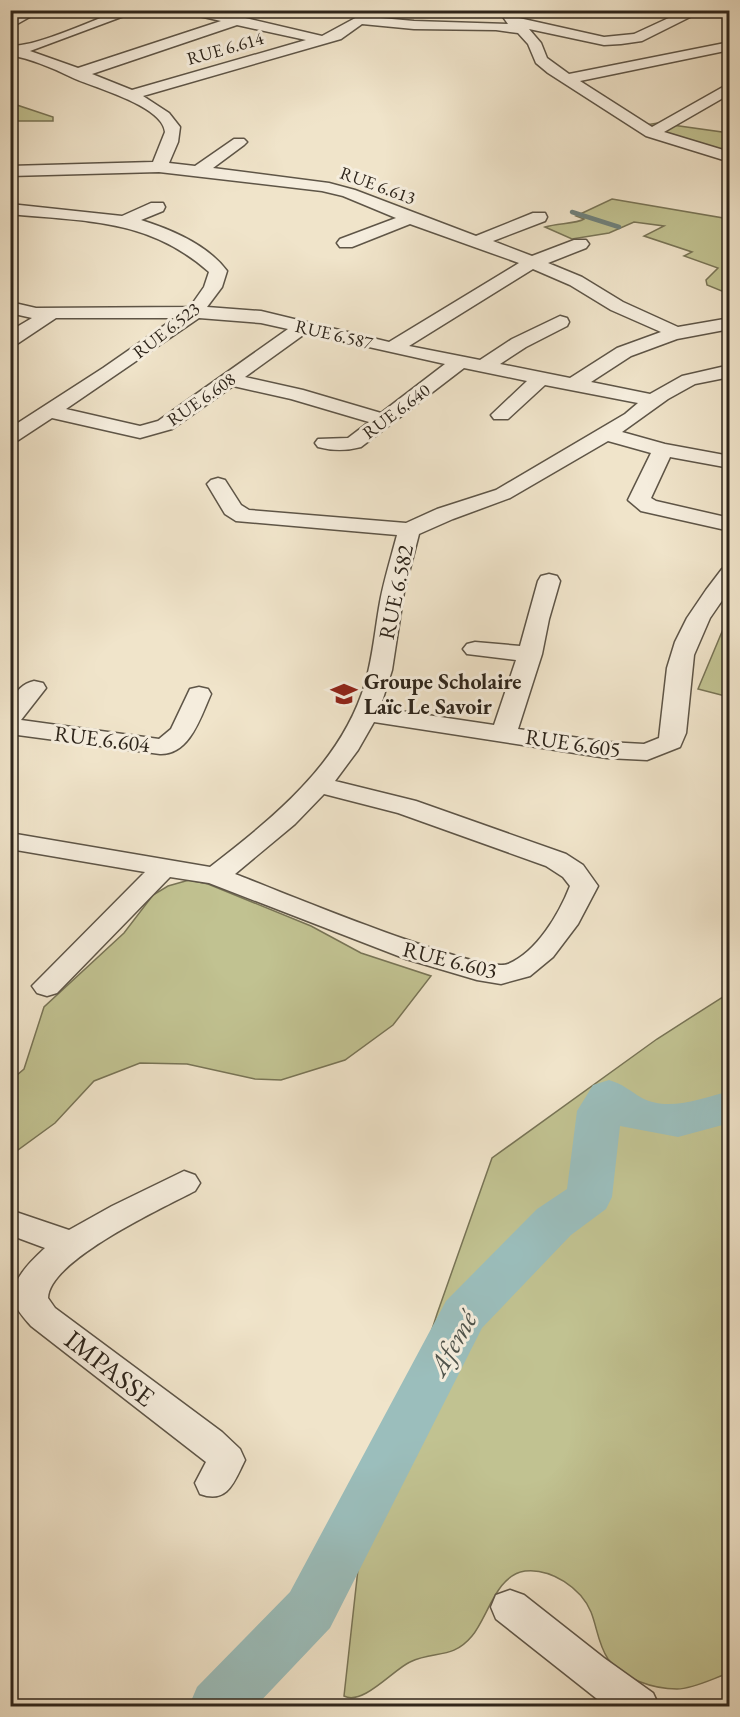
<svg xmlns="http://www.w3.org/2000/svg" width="740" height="1717" font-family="'EB Garamond',serif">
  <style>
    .green { fill: #c1c291; stroke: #787456; stroke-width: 1.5 }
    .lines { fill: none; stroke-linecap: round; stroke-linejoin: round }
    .stream { stroke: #6f817c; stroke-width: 4.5 }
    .river { fill: #9bbebc; fill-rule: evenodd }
    .minor-casing { stroke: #5e5547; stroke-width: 3 }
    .minor { fill: #f5eddd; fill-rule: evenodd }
    .labels { text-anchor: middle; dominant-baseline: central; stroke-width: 6; stroke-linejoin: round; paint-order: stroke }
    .far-street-label { font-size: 18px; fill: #2e251b; stroke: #f5eddd }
    .street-label { font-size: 22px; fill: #2e251b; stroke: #f5eddd }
    .poi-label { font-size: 22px; font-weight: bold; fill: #2e251b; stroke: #f5eddd; text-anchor: start }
    .near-street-label { font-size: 27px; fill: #2e251b; stroke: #f5eddd }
    .near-water-label { font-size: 28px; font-style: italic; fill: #4f534b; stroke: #f5eddd }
  </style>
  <rect width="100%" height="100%" fill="#f0e4ca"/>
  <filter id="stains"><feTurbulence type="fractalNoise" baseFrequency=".00333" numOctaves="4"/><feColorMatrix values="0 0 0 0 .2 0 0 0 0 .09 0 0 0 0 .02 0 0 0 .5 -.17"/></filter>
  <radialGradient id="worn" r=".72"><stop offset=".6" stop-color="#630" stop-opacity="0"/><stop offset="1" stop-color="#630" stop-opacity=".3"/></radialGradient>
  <path class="green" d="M10,97l7,8 36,12v4h-42z
    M658,123l71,10v26l-84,-34z
    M612,199l117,20v75l-22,-9 -1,-5 12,-12 -34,-12 8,-4 -48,-16 20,-10 -30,-4 -25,11 -37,6 -27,-12c12,-4 31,-3 39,-8l-8,-3z
    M729,615l1,82h-1l-31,-8z
    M189,880l19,4 103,42 50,27 70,23 -38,49 -48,35 -64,20 -26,-1 -68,-15 -47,-1 -46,18 -39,42 -44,32 -1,-74 14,-12 20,-62 80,-74 29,-38 15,-9z
    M729,993v680c-15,5 -36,16 -52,16 -23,0 -55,-10 -69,-30 -10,-15 -11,-32 -17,-47 -10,-24 -40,-44 -66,-41 -29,4 -37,46 -53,65 -20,24 -37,14 -62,26 -16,7 -47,44 -66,34l16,-145 77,-237 55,-156 165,-119z"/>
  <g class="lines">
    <path class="stream" d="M572,212l47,15"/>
    <path class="river" d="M609,1080c14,4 21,11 33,18 26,14 61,0 88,-7v32l-52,14 -58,-11 -8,71 -6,12 -35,26 -89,93 -152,300 -74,78h-67l8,-19 93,-95 156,-291 91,-92 30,-20 10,-78 16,-26z"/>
    <g class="minor-casing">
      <path id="minor" d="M25,10h17l-32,18v-10z
        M120,10h20l-110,41 48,17 143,-47 -35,-8 -1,-3h26l111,26 37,-20 55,5 94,3 -10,-14h14l7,8 85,19 30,-3 52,-24h18l-62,31 -21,3 -17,1 -75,-16 12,14 6,15 22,16 161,-32v8l-150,31 72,46 78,-44v11l-66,38 66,20v10l-84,-26 -98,-63 -12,-10 -8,-19 -10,-11 -22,-3 -82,-1 -52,-5 -21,15 -198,57 26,17 11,14 -2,15 -9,21 26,3 39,-27h10l3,3 -3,3 -31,23 116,15 26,7 121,46 57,-23h12l2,4 -2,4 -52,20 39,15 42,-16h12l3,4 -3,4 -38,15 34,14 41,25 55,25 52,-9v11l-53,10 -46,17 -40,26 59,12 32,-18 48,-11v12l-35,7 -27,15 -46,33 43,12 65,12v12l-60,-11 -19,41 5,3 74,17v13l-89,-20 -13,-11 23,-47 -43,-12 -98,57 -57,21 -34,15 -15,58 -12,78 -12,38 114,17 22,-65 -49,-6 -4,-5 4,-5 8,-2 45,4 18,-65 3,-5 8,-2 8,2 3,5 -11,38 -7,35 -24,75 89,13 37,2 15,-6 8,-70 8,-26 12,-24 19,-28 16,-21 8,-2v22l-20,29 -16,37 -8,78 -6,14 -33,13 -40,-2 -233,-36 -16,28 -23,31 81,20 150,53 17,11 15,21 -20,38 -25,33 -23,19 -29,8 -24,-4 -71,-21 -197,-76 -39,-6 -113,116 -10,3 -10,-3 -5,-7 113,-114 -135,-23v-16l200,34c63,-49 131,-103 155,-183 8,-27 10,-55 15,-82 4,-22 11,-44 17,-67l-161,-14 -11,-7 -18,-30 4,-4 7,-2 7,2 16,25 8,5 157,13 31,-14 59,-19 129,-76 13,-11 -93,-18 -37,34h-14l-3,-4 36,-34 -63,-13 -103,79c-15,4 -28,4 -43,0l-3,-4 3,-4 30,-1 21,-16 -78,-23 -58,-13 -61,43 -32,9 -88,-20 -35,23 -7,2v-15l93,-60 72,-50h-119l-39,26 -7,1v-14l22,-13 -22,-5v-11l26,6 154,-1 14,-20 5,-15c-61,-54 -122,-50 -199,-58v-10l112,12 29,-13h12l2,4 -2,4 -22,9c29,9 67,25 86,51l-5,16 -15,20 54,4 128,31 130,-79 -109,-39 -58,23h-12l-3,-4 3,-4 56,-21 -53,-22 -21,-5 -163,-19 -149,4v-10l143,-4 12,-30c-2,-27 -74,-45 -94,-55 -18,-9 -40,-18 -61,-22v-10c19,5 89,-27 110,-35zM237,25l69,15 -174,50 -40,-16zM533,269l37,16 41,25 50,22 -44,16 -47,30 -70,-14 26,-17 41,-21 2,-4 -2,-4 -7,-2 -48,23 -32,21 -71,-14zM199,318l62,5 27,6 -130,92 -18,5 -74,-17zM306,333l139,31 -64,49 -78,-23 -58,-13zM324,794l74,19 148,53 17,11 7,9c-11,28 -33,66 -62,78 -28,11 -233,-75 -273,-90l60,-50z
        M34,681l9,2 3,5 -25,32 138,19 12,-10 19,-40 9,-2 9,2 3,5c-10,22 -21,61 -51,60l-150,-20c0,-22 -1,-47 24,-53z
        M184,1171l11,4 5,8 -5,8c-32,17 -146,69 -147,107l7,10 167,124 18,17 5,11c-11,22 -17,44 -45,34l-5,-11 11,-21 -175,-136c-6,-7 -13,-14 -16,-23 -8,-20 17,-43 30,-55l-35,-13v-25l59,20 43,-24z
        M510,1590l14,5 80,63 49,35 6,13h-53l-110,-87 -5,-12 5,-12z"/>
    </g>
    <use href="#minor" class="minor"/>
  </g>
  <defs>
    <g id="school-bare" transform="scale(2.07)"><path d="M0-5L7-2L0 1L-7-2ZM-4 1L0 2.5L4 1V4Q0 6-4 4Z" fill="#8f2418" stroke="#f5eddd" stroke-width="2.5" paint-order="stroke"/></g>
  </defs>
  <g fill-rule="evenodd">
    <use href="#school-bare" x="344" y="694"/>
  </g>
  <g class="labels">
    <g class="far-street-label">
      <text transform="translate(225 48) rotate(-16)">RUE 6.614</text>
      <text transform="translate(378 185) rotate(20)">RUE 6.613</text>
      <text transform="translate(166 330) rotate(-38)">RUE 6.523</text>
      <text transform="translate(334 334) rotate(13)">RUE 6.587</text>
      <text transform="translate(201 399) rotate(-35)">RUE 6.608</text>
      <text transform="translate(396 411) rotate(-37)">RUE 6.640</text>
    </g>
    <g class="street-label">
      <text transform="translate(396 592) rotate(-78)">RUE 6.582</text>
      <text transform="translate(102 739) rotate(7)">RUE 6.604</text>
      <text transform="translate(573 743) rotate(8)">RUE 6.605</text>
      <text transform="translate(450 960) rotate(14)">RUE 6.603</text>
    </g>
    <g class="poi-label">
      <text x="364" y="681">Groupe Scholaire<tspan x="364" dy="25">Laïc Le Savoir</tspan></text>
    </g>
    <g class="near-street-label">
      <text transform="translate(110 1368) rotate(38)">IMPASSE</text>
    </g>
    <g class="near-water-label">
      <text transform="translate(452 1343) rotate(-60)">Afemé</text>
    </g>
  </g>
  <rect width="740" height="1717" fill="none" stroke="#f0e4ca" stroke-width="36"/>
  <rect x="12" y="12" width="716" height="1693" fill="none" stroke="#2e251b" stroke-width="3"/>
  <rect x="18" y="18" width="704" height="1681" fill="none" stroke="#2e251b" stroke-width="1.5"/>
  <rect width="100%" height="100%" filter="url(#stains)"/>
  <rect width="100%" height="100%" fill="url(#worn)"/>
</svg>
